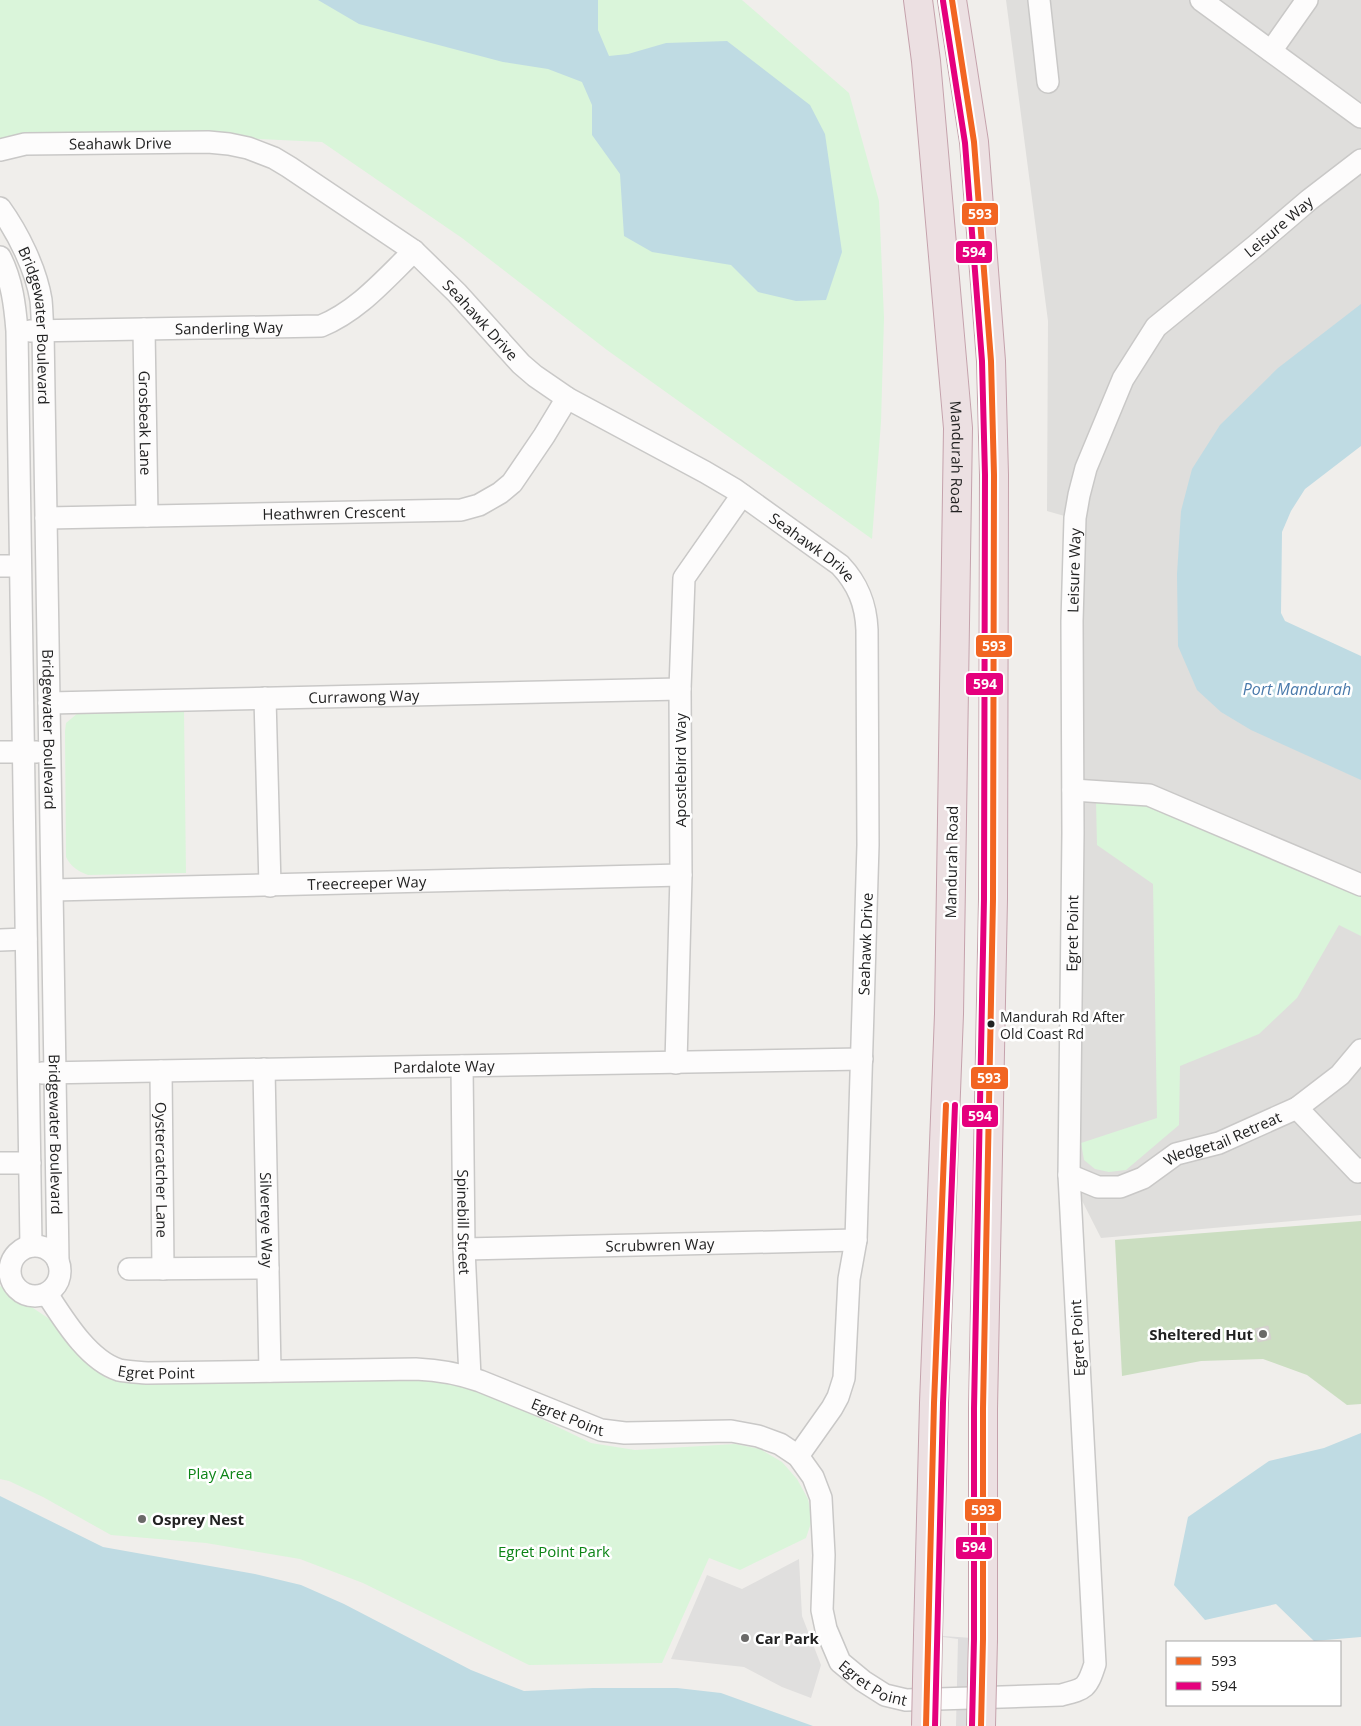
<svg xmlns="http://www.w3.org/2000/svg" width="1361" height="1726" font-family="'Open Sans',sans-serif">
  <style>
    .residential { fill: #dfdedc }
    .forest { fill: #cbdec1 }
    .park { fill: #daf5da }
    .parking { fill: #e0dfde }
    .water { fill: #bfdbe3 }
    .pier { fill: #dedddd }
    .building { fill: #d7d4d2; stroke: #d3d0cc }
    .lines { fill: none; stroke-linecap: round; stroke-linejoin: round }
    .minor-casing { stroke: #c9c8c7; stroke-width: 24 }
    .highway-casing { stroke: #c5a2ac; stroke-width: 30 }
    .minor { stroke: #fdfcfc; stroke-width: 21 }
    .highway { stroke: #ece0e2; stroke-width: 28 }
    .highway-bridge-casing { stroke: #c5a2ac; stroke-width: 30; stroke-linecap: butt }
    .highway-bridge { stroke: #ece0e2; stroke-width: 28 }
    .bus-1-casing { stroke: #fff; stroke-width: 10 }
    .bus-2-casing { stroke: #fff; stroke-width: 10 }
    .bus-1 { stroke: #f26522; stroke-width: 6 }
    .bus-2 { stroke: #e5007d; stroke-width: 6 }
    .bus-dot { fill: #222; stroke: #fff; stroke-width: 2 }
    .poi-dot { fill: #6a6968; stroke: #fff; stroke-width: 2 }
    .labels { text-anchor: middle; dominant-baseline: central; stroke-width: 5; stroke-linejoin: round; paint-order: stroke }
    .bus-label { font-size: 14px; fill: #222; stroke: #fff; text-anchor: start }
    .street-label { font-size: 15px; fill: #222; stroke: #fff }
    .poi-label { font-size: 15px; font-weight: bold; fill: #222; stroke: #fff; text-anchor: start }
    .park-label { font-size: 15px; fill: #0c8416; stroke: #fff }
    .water-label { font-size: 16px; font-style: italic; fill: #4a7aab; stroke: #fff }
    .line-badge { stroke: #fff; stroke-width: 2 }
    .badge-label { font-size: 14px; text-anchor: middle; font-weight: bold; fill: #fff }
  </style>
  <rect width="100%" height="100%" fill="#f0eeeb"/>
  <path class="residential" d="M1006,0h355v307l-180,204 180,268v436l-260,23 -32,-63 6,-656 -28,-8 1,-190z"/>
  <path class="forest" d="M1361,1221v183l-14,1 -40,-30 -44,-16 -62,2 -79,15 -7,-136z"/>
  <path class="park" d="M0,0h742l107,93 30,108 5,117 -3,104 -9,117 -265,-189 -145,-112 -140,-96 -121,-6 -201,7z
    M85,711h99l2,162 -98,2c-10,-4 -17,-8 -22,-18l-1,-126 1,-8 12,-10z
    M1096,801l46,3 219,93v39l-22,-11 -42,73 -38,36 -79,32 -1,59 -53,45 -17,2 -14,-3 -11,-9 -3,-17 76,-25 -4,-234 -56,-39z
    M0,1286l51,34 14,19 41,39 23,5 293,-5 42,8 42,16 85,41 44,7 100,-6 25,5 22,13 15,17 11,20 4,21 -6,18 -66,32 -31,-12 -47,105 -133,2 -166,-82 -63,-24 -94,-16 -95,-8 -68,-38 -34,-16 -9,-2z"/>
  <path class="parking" d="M799,1559l3,57 19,49 -10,33 -29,-11 -38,-20 -73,-8 36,-84 35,14z"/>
  <path class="water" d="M318,0h280v30l11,26 19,-2 38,-11 61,-2 83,64 15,29 17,118 -16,48 -30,1 -38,-9 -27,-27 -79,-13 -28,-16 -4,-62 -28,-39v-30l-10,-23 -34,-13 -45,-7 -144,-38z
    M1361,304v142l-56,43 -14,22 -9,21 -1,81 4,8 76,35v124l-110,-50 -30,-18 -24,-22 -19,-44 -1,-72 4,-63 11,-42 28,-44 58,-57z
    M1361,1433v204l-47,4 -38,-37 -71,16 -31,-35 14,-68 81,-56 55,-13z
    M0,1496l103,51 152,27 46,11 43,19 127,66 53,21 69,-3h84l44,5 92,33h-813z"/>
  <path class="pier" d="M928,1635l59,4 -2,87h-29l2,-87z"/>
  <path class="building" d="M1268,1326l3,13 -13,3 -3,-13z"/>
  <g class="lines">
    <g class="minor-casing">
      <g id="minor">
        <path d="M1039,0l9,82"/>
        <path d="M1201,0l160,117"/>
        <path d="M1271,51l36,-51"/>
        <path id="s1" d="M0,150l25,-6 183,-2 21,2 19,4 26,10 15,9 125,84 43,42 64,71 14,12 32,22 138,74 29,17 106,76c18,19 26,39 27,65l1,215 -12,395 -7,39 -5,99 -6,19 -6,11 -34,48"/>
        <path id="s2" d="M0,208c18,25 36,61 41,92 1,10 1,21 2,31l15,930"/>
        <path d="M0,257c12,23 15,49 17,74l14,915"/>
        <path id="s3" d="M144,329l3,187"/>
        <path id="s4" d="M30,331l291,-5c37,-15 64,-47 93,-75"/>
        <path id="s5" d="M46,518l415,-8 18,-5 21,-12 12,-10 32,-47 23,-38"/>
        <path d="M0,566h20"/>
        <path d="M265,698l5,188"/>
        <path id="s6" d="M49,703l631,-14"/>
        <path d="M0,752h37"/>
        <path d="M1073,790l76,5 212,90"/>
        <path id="s7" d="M53,890l628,-15"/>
        <path d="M0,940l26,-1"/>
        <path d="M676,1063l5,-188 -1,-186 4,-111 58,-83"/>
        <path id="s8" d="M462,1066l2,183 6,128"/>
        <path id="s9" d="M264,1069l6,302"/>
        <path id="s10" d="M161,1071l2,198"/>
        <path id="s11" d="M42,1073l820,-14"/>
        <path d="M1297,1108l61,64 3,-3"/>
        <path d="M0,1163h30"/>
        <path id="s12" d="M1069,1175l29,12h22l23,-9 33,-24 43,-11 78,-35 43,-33 21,-25"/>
        <circle cx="35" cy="1271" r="25"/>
        <path id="s13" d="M464,1249l392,-9"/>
        <path d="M129,1269l139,-1"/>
        <path id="s14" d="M47,1294c17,26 41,66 72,76 9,2 19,2 28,3l269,-4c23,1 42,4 64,12l121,49 24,3 106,-2 27,5 22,8 18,12 15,21 8,21 3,57 -2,55 4,19 14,33 23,19 22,14 21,5 155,-5c24,-6 26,-6 34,-31l-26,-489 4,-342 -1,-212 3,-103 4,-23 7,-27 37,-89 33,-52 98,-80 55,-47 52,-40"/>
      </g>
    </g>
    <g class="highway-casing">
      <g id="highway">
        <path id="s15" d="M918,0l8,61 32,367 -9,586 -15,389 -6,232"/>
        <path d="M952,0l22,142 17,219 3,114 -1,424 -10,510v230"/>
      </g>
    </g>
    <use href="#minor" class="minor"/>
    <use href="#highway" class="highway"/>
    <g class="highway-bridge-casing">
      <path id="highway-bridge" d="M926,1726l2,-91
        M981,1726l2,-87"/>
    </g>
    <use href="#highway-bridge" class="highway-bridge"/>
    <g class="bus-1-casing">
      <path id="bus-1" d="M952,0l22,142 17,219 3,114 -1,424 -10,510v230l-2,87
        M926,1726l8,-323 12,-298"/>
    </g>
    <g class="bus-2-casing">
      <path id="bus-2" d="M943,1l22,142 17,218 3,114 -1,424 -10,510v230l-2,87
        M935,1726l8,-323 12,-298"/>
    </g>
    <use href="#bus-1" class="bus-1"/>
    <use href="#bus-2" class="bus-2"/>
  </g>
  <circle class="bus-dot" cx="991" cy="1024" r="4.5"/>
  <g class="poi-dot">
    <circle cx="1263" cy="1334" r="5"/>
    <circle cx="142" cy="1519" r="5"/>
    <circle cx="745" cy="1638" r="5"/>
  </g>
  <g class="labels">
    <g class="bus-label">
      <text x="1000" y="1016">Mandurah Rd After<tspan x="1000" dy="17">Old Coast Rd</tspan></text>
    </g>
    <g class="street-label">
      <text stroke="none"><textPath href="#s1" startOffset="121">Seahawk Drive</textPath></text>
      <text stroke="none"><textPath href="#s14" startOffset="2815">Leisure Way</textPath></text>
      <text stroke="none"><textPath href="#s1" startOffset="541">Seahawk Drive</textPath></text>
      <text stroke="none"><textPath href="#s2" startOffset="126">Bridgewater Boulevard</textPath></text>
      <text stroke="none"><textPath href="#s4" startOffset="199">Sanderling Way</textPath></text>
      <text stroke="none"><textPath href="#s3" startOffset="94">Grosbeak Lane</textPath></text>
      <text stroke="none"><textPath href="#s15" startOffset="459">Mandurah Road</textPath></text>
      <text stroke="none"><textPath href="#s5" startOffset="288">Heathwren Crescent</textPath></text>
      <text stroke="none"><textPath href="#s1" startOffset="946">Seahawk Drive</textPath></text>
      <text stroke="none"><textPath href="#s14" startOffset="2395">Leisure Way</textPath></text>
      <text stroke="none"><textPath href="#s6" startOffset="315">Currawong Way</textPath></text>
      <text stroke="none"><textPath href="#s2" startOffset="531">Bridgewater Boulevard</textPath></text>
      <text transform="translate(680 770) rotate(-90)">Apostlebird Way</text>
      <text transform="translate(951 862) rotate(-89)">Mandurah Road</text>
      <text stroke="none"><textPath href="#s7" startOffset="314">Treecreeper Way</textPath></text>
      <text stroke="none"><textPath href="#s14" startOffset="2032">Egret Point</textPath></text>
      <text transform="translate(865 944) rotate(-88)">Seahawk Drive</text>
      <text stroke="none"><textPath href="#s11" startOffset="402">Pardalote Way</textPath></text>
      <text stroke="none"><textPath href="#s2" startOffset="936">Bridgewater Boulevard</textPath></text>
      <text stroke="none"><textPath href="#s12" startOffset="168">Wedgetail Retreat</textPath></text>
      <text stroke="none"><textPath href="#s10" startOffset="99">Oystercatcher Lane</textPath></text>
      <text stroke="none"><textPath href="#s9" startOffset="151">Silvereye Way</textPath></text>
      <text stroke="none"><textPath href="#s8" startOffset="156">Spinebill Street</textPath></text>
      <text stroke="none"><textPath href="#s13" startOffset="196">Scrubwren Way</textPath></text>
      <text transform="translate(1077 1338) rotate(-93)">Egret Point</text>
      <text stroke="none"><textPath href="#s14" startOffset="144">Egret Point</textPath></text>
      <text stroke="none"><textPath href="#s14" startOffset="564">Egret Point</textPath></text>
      <text stroke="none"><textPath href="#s14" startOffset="1058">Egret Point</textPath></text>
    </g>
    <g class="poi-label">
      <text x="1253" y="1334" text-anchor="end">Sheltered Hut</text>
      <text x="152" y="1519">Osprey Nest</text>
      <text x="755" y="1638">Car Park</text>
    </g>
    <g class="park-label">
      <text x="220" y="1473">Play Area</text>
      <text x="554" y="1551">Egret Point Park</text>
    </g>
    <g class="water-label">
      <text x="1297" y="689">Port Mandurah</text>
    </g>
  </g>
  <g class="line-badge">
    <rect x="961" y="202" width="38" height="24" rx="5" fill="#f26522"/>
    <rect x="955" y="240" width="38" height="24" rx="5" fill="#e5007d"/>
    <rect x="975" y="634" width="38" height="24" rx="5" fill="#f26522"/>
    <rect x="965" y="672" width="39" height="24" rx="5" fill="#e5007d"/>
    <rect x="970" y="1066" width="39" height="24" rx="5" fill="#f26522"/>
    <rect x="961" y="1104" width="38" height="24" rx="5" fill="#e5007d"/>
    <rect x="964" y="1498" width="38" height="24" rx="5" fill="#f26522"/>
    <rect x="955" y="1536" width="38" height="24" rx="5" fill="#e5007d"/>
  </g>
  <g class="badge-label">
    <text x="980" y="219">593</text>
    <text x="974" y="257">594</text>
    <text x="994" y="651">593</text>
    <text x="985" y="689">594</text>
    <text x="989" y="1083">593</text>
    <text x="980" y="1121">594</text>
    <text x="983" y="1515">593</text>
    <text x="974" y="1552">594</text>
  </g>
  <rect x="1166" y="1641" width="175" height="65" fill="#ffffff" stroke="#a7a7a7"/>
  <rect x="1176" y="1657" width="25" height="8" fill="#f26522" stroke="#a7a7a7"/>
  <text x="1211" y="1666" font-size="15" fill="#222222">593</text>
  <rect x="1176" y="1682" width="25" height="8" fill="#e5007d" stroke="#a7a7a7"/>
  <text x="1211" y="1691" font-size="15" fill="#222222">594</text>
</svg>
